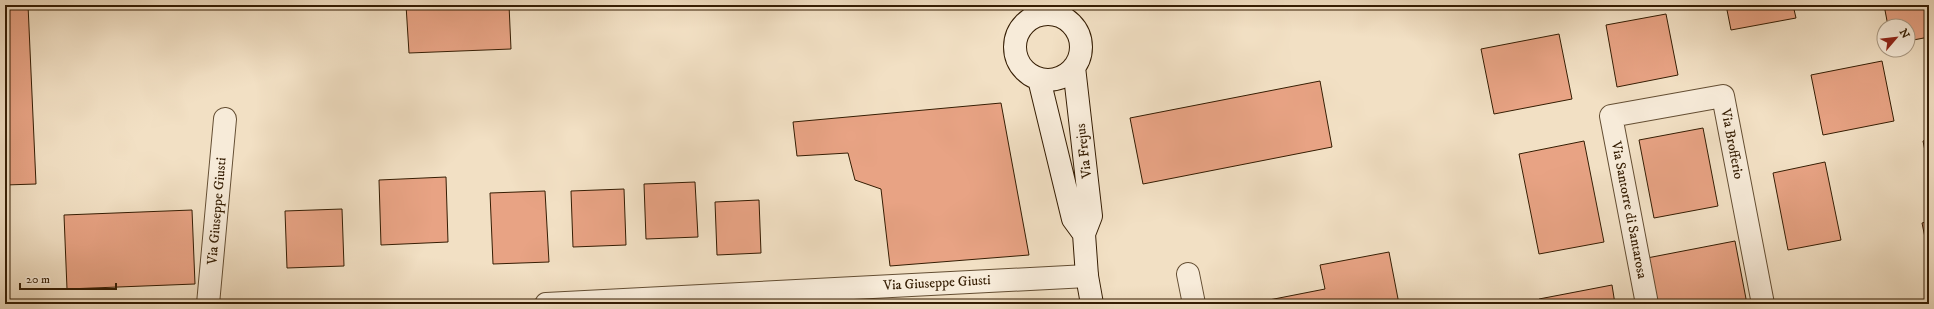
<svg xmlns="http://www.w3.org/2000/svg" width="1934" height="309" font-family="'IM FELL DW Pica',serif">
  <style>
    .building { fill: #e8a384; stroke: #351d03 }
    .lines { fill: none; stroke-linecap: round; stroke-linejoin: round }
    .street-casing { stroke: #644e33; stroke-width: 24 }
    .secondary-casing { stroke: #351d03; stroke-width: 24 }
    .street { stroke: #f7ebd9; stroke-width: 22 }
    .secondary { stroke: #f7ebd9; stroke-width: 22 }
    .labels { text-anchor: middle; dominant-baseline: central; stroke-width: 4; stroke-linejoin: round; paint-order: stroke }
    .street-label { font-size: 14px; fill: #351d03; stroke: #f7ebd9 }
  </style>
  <rect width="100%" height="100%" fill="#f2e0c4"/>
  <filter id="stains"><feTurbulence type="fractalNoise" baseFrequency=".005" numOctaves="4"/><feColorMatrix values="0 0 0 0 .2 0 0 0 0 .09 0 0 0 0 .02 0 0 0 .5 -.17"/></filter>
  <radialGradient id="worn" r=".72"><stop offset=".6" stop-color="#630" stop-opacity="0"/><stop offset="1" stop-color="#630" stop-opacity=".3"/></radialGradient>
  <path class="building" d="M5,5h23l8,179 -31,1z
    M406,5h103l2,44 -102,4z
    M1726,5h67l3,13 -65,12z
    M1884,5h45v32l-21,4v-15h-20z
    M1666,14l12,61 -61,12 -11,-62z
    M1559,34l13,65 -78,15 -13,-65z
    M1882,61l12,60 -71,14 -12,-60z
    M1320,81l12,66 -189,37 -13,-66z
    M1001,103l28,152 -139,11 -9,-77 -26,-9 -7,-27 -51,3 -4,-34z
    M1703,128l15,78 -64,12 -15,-78z
    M1929,139v32l-6,-30z
    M1584,141l20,101 -65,12 -20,-100z
    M1825,162l16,78 -53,10 -15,-77z
    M446,177l2,65 -67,3 -2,-65z
    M695,182l3,55 -52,2 -2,-55z
    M624,189l2,56 -53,2 -2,-56z
    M545,191l4,71 -56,2 -3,-71z
    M759,200l2,53 -44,2 -2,-53z
    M342,209l2,57 -57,2 -2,-57z
    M192,210l3,74 -128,5 -3,-74z
    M1929,221v36l-7,-34z
    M1735,241l12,63h-91l-9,-46z
    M1389,252l10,52h-129l-1,-4 56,-11 -5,-24z
    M1612,285l3,19h-75l-1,-5z"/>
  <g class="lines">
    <g class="street-casing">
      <path id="street" d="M1188,274l6,30
        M208,304l17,-185
        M546,304l541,-28
        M1647,304l-36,-188 112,-20 40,208"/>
    </g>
    <g class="secondary-casing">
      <path id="secondary" d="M1015 47a33 33 0 1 1 66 0a33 33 0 1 1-66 0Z
        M1074,67l17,149 -7,18 3,42 5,28
        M1039,79l34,140 11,15"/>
    </g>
    <use href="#street" class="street"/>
    <use href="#secondary" class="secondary"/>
  </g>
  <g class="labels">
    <g class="street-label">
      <text transform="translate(1732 144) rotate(79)">Via Brofferio</text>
      <text transform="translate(1084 151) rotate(-97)">Via Frejus</text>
      <text transform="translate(1629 210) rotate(79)">Via Santorre di Santarosa</text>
      <text transform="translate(217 211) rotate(-85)">Via Giuseppe Giusti</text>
      <text transform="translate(937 283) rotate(-3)">Via Giuseppe Giusti</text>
    </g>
  </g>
  <rect width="1934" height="309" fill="none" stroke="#f2e0c4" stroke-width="20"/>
  <rect x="6" y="6" width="1922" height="297" fill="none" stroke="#351d03" stroke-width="2"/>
  <rect x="10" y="10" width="1914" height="289" fill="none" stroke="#351d03"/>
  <g transform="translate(1896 38) rotate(62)"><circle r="19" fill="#f7ebd9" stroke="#a99983"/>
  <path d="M0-3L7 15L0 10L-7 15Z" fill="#8f2418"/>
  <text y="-6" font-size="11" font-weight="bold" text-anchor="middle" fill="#351d03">N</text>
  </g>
  <path d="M20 283v6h96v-6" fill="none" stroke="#351d03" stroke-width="2"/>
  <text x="26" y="283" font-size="12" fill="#351d03" stroke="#f7ebd9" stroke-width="3" paint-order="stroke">20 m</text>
  <rect width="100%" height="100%" filter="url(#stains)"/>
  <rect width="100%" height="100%" fill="url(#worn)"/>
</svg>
